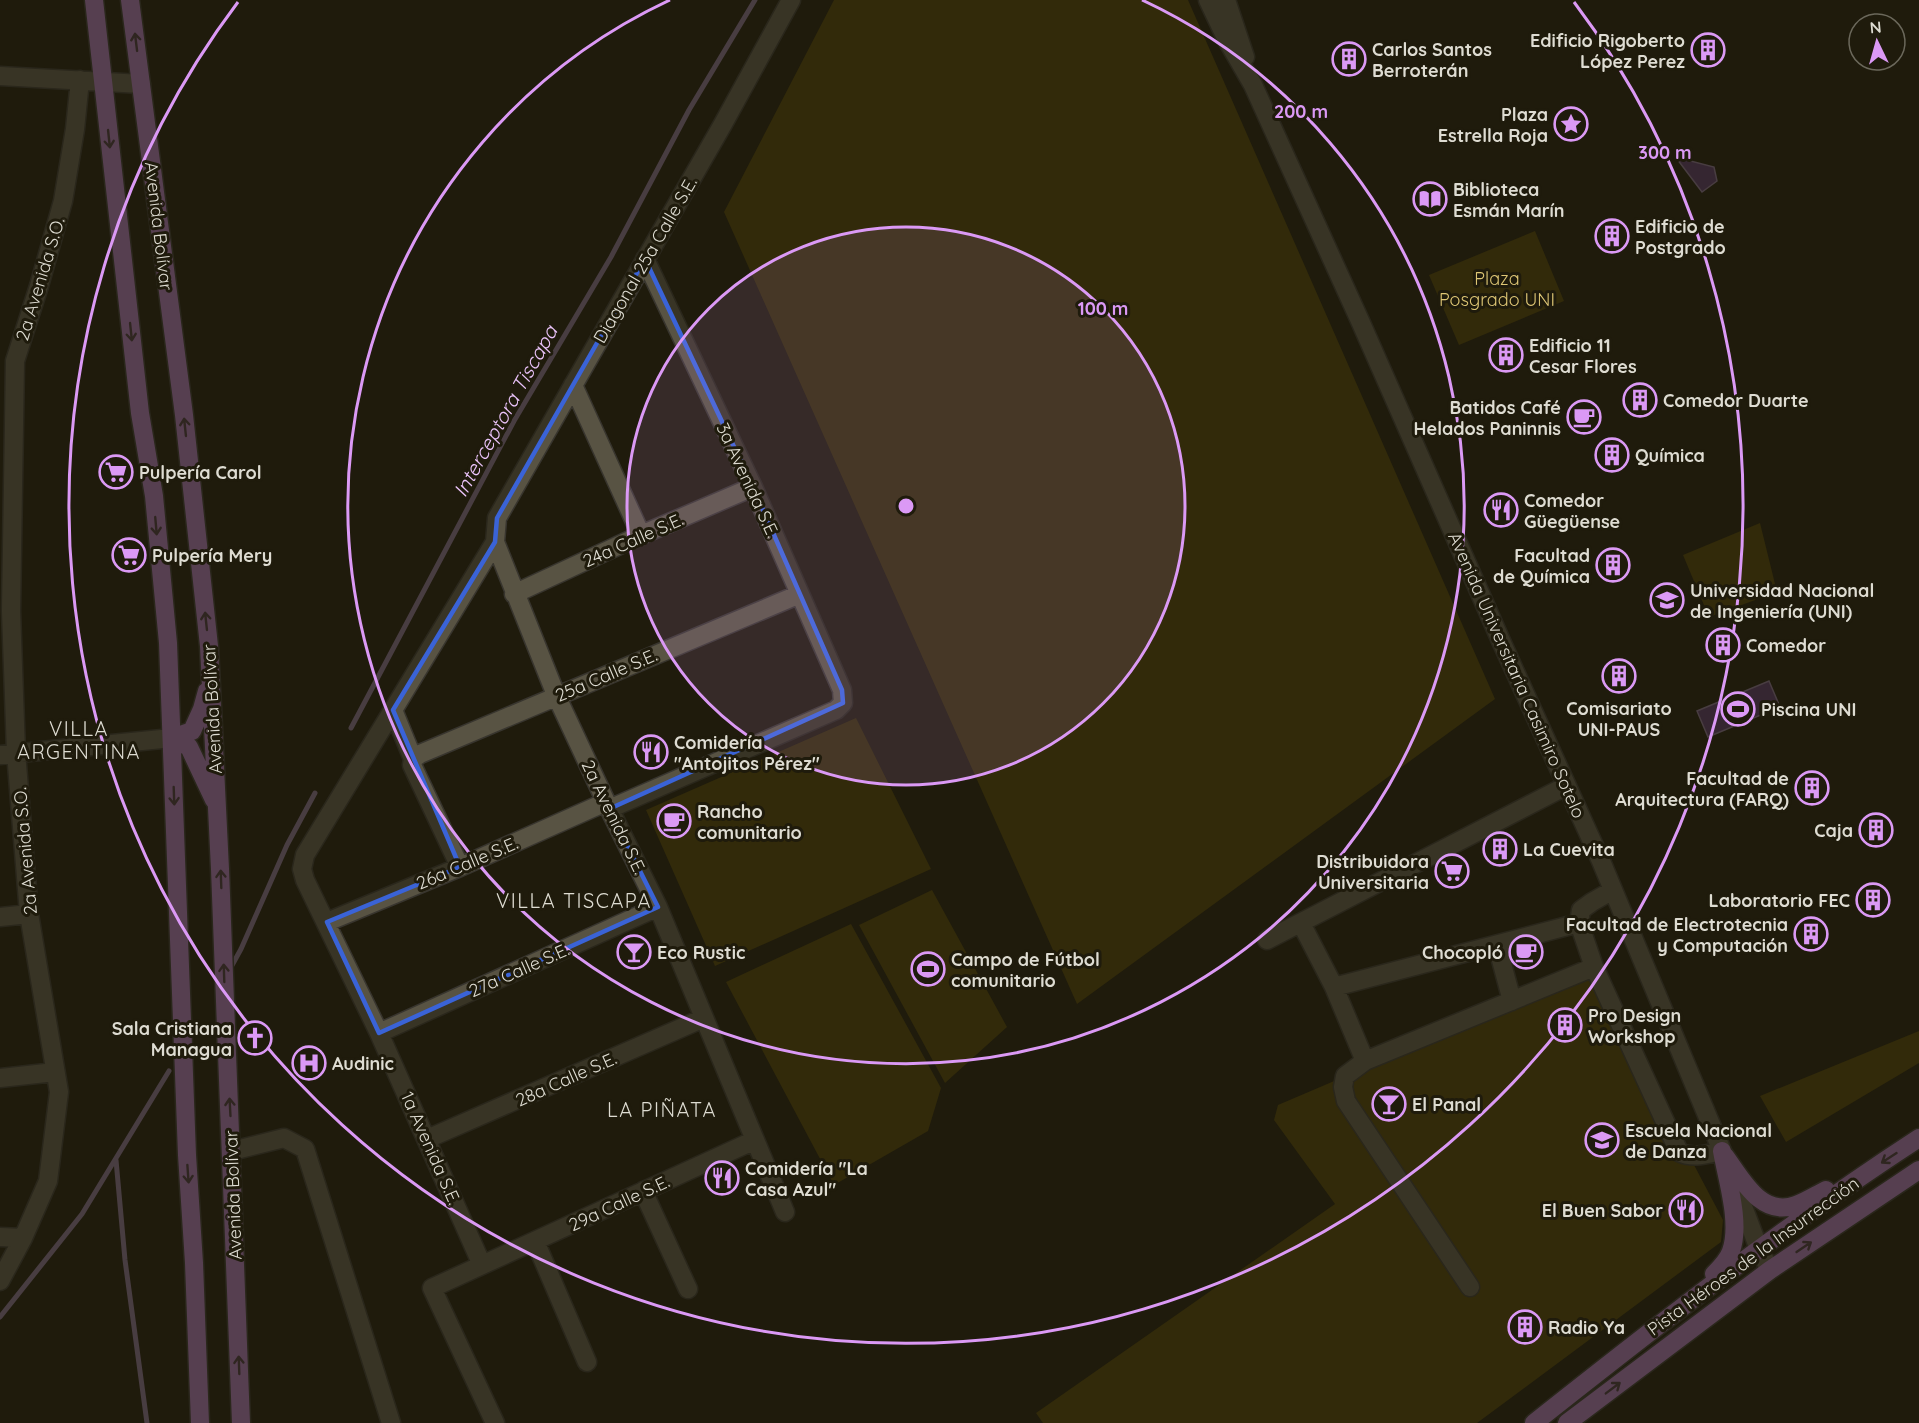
<svg xmlns="http://www.w3.org/2000/svg" width="1919" height="1423" font-family="Quicksand,sans-serif">
  <style>
    .green { fill: #493c07 }
    .water { fill: #51345d; stroke: #7b6680; stroke-width: 1.5 }
    .lines { fill: none; stroke-linecap: round; stroke-linejoin: round }
    .stream { stroke: #7b6680; stroke-width: 5 }
    .minor-casing { stroke: #38352e; stroke-width: 21 }
    .major-casing { stroke: #38352e; stroke-width: 21 }
    .minor { stroke: #585343; stroke-width: 18 }
    .major { stroke: #996aa3; stroke-width: 18 }
    .oneway { stroke: #443339 }
    .marked { fill: none; stroke: #3a63d7; stroke-width: 4.5; stroke-linejoin: round }
    .ring { fill: none; stroke: #db99f5; stroke-width: 3 }
    .labels { text-anchor: middle; dominant-baseline: central; stroke-width: 6; stroke-linejoin: round; paint-order: stroke }
    .poi-label { font-size: 18px; font-weight: bold; fill: #dedcd2; stroke: #1f1b0c; text-anchor: start }
    .street-label { font-size: 18px; fill: #dedcd2; stroke: #1f1b0c }
    .park-label { font-size: 18px; fill: #dfc775; stroke: #1f1b0c }
    .water-label { font-size: 20px; font-style: italic; fill: #ebc4fb; stroke: #1f1b0c }
    .neighbourhood-label { font-size: 20px; letter-spacing: 1.5px; fill: #dedcd2; stroke: #1f1b0c }
    .centre { fill: #db99f5; stroke: #1f1b0c; stroke-width: 3 }
    .ring-label { font-size: 18px; text-anchor: middle; font-weight: bold; fill: #db99f5; stroke: #1f1b0c; stroke-width: 6; stroke-linejoin: round; paint-order: stroke }
  </style>
  <rect width="100%" height="100%" fill="#1f1b0c"/>
  <path class="green" d="M834,0h354l307,699 -418,305 -353,-792z
    M1535,231l29,70 -105,44 -30,-70z
    M1760,523l17,69 -68,25 -26,-62z
    M856,718l75,151 -216,97 -69,-156z
    M932,890l75,137 -62,56 -86,-158z
    M851,924l90,164 -13,43 -94,54 -108,-203z
    M1592,971l131,249 -2,22 -244,181h-434l-7,-10 299,-209 -61,-84 4,-15z
    M1919,1031v32l-133,79 -26,-46z"/>
  <path class="water" d="M1679,158l35,9 3,14 -15,11 -25,-33z
    M1769,681l11,26 -72,30 -11,-26z"/>
  <g class="lines">
    <path class="stream" d="M351,728l163,-307 97,-164 78,-147 66,-110
      M230,969l11,-20 46,-104 28,-52
      M116,1160l9,100 22,163
      M0,1317l82,-103 87,-143"/>
    <g class="minor-casing">
      <path id="minor" d="M1208,0l19,40 26,45 108,238 140,318 100,220 121,290 37,98 11,21
        M1226,0l19,57
        M0,76l141,8
        M573,385l68,150
        M514,594l127,-59 112,-48
        M393,710l20,49 -1,6 48,102
        M0,755l172,-17
        M413,759l7,-5 380,-160
        M609,809l227,-99 7,-7 -1,-13 -89,-203 -108,-228
        M1613,890l-21,12 -11,8 -2,13 15,44 85,185c14,7 28,2 43,-1
        M0,917l29,-3
        M327,922l133,-55 146,-65
        M1301,923l33,64 31,74
        M1267,940l299,-154
        M1497,945l15,56
        M1334,987l245,-64
        M379,1033l279,-126
        M0,1078l55,-6
        M427,1139l277,-121
        M232,1151l52,-13 21,11 86,274
        M643,1191l45,98
        M785,1212l-127,-305 -52,-105 -50,-107 -61,-153 2,-24 226,-394 68,-124
        M0,1237l23,1
        M535,1241l52,121
        M482,1265l-103,-232 -74,-153 -3,-11 3,-14 190,-313
        M0,1281l23,-43 25,-57 11,-89 -30,-178 -13,-162 -5,-141 4,-250 24,-75 24,-85 12,-72 5,-49
        M1470,1287l-124,-186 -3,-14 2,-11 20,-15 229,-94
        M495,1423l-63,-135 323,-148"/>
    </g>
    <g class="major-casing">
      <path id="major" d="M94,0l46,413 14,83 14,147 19,512 7,108 6,160
        M130,0l54,415 25,231 11,223 21,554
        M172,738l17,9 25,53
        M172,738l20,-7 10,-22 5,-18
        M1725,1156c17,23 36,62 71,49 11,-4 20,-10 30,-15
        M1714,1274c7,-7 14,-14 17,-23 10,-28 -4,-71 -9,-100
        M1534,1423c125,-99 251,-198 385,-285
        M1567,1423l203,-153 149,-100"/>
    </g>
    <use href="#minor" class="minor"/>
    <use href="#major" class="major"/>
  </g>
  <defs><path id="oneway-shaft" d="M-6 0H5M1.5-3L5.5 0L1.5 3" fill="none" stroke-width="1.6" stroke-linecap="round" stroke-linejoin="round" transform="scale(1.5)"/></defs>
  <g class="oneway">
    <use href="#oneway-shaft" transform="translate(136 42) rotate(-97)"/>
    <use href="#oneway-shaft" transform="translate(109 139) rotate(84)"/>
    <use href="#oneway-shaft" transform="translate(131 332) rotate(84)"/>
    <use href="#oneway-shaft" transform="translate(185 427) rotate(-96)"/>
    <use href="#oneway-shaft" transform="translate(156 526) rotate(85)"/>
    <use href="#oneway-shaft" transform="translate(206 621) rotate(-96)"/>
    <use href="#oneway-shaft" transform="translate(174 796) rotate(88)"/>
    <use href="#oneway-shaft" transform="translate(221 879) rotate(-92)"/>
    <use href="#oneway-shaft" transform="translate(224 973) rotate(-92)"/>
    <use href="#oneway-shaft" transform="translate(230 1107) rotate(-93)"/>
    <use href="#oneway-shaft" transform="translate(1889 1158) rotate(147)"/>
    <use href="#oneway-shaft" transform="translate(188 1174) rotate(86)"/>
    <use href="#oneway-shaft" transform="translate(1804 1247) rotate(-34)"/>
    <use href="#oneway-shaft" transform="translate(239 1365) rotate(-92)"/>
    <use href="#oneway-shaft" transform="translate(1613 1388) rotate(-37)"/>
  </g>
  <path d="M0 0H1919V1423H0ZM645,259l108,228 89,203 1,13 -234,106 49,98 -279,126 -52,-111 133,-55 -67,-157 102,-168 2,-24z" fill="#1f1b0c" fill-opacity=".55" fill-rule="evenodd"/>
  <path class="marked" d="M645,259l108,228 89,203 1,13 -234,106 49,98 -279,126 -52,-111 133,-55 -67,-157 102,-168 2,-24z"/>
  <circle cx="906" cy="506" r="279" fill="#db99f5" fill-opacity=".12"/>
  <g class="ring">
    <circle cx="906" cy="506" r="279"/>
    <path d="M1142 0A558 558 0 1 1 670 0"/>
    <path d="M1574 2A837 837 0 1 1 238 2"/>
  </g>
  <defs>
    <g id="building-ring" transform="scale(1.725)"><circle r="9.5" fill="#1f1b0c" stroke="#db99f5" stroke-width="1.5"/><path d="M-4-6H4V6H1V3H-1V6H-4ZM-2.5-4.3h1.7v1.8h-1.7ZM.8-4.3h1.7v1.8H.8ZM-2.5-1h1.7V.8h-1.7ZM.8-1h1.7V.8H.8Z" fill="#db99f5"/></g>
    <g id="sight-ring" transform="scale(1.725)"><circle r="9.5" fill="#1f1b0c" stroke="#db99f5" stroke-width="1.5"/><path d="M0-6L1.8-2.2L6-1.7L2.9 1.2L3.7 5.4L0 3.3L-3.7 5.4L-2.9 1.2L-6-1.7L-1.8-2.2Z" fill="#db99f5"/></g>
    <g id="library-ring" transform="scale(1.725)"><circle r="9.5" fill="#1f1b0c" stroke="#db99f5" stroke-width="1.5"/><path d="M-6-4Q-3-5.5-.7-3.5V5Q-3 3-6 4ZM6-4Q3-5.5 .7-3.5V5Q3 3 6 4Z" fill="#db99f5"/></g>
    <g id="cafe-ring" transform="scale(1.725)"><circle r="9.5" fill="#1f1b0c" stroke="#db99f5" stroke-width="1.5"/><path d="M-5.5-4.5H6V0H3Q3 3.5 0 3.5H-2.5Q-5.5 3.5-5.5 0ZM3-3.2v2h1.7v-2ZM-6 4.5H4V6H-6Z" fill="#db99f5"/></g>
    <g id="supermarket-ring" transform="scale(1.725)"><circle r="9.5" fill="#1f1b0c" stroke="#db99f5" stroke-width="1.5"/><path d="M-6-5.5h2.5l.6 2H6L4.5 2H-2.5L-4.4-4H-6ZM-1.5 3.2a1.3 1.3 0 1 0 .1 0ZM3 3.2a1.3 1.3 0 1 0 .1 0Z" fill="#db99f5"/></g>
    <g id="restaurant-ring" transform="scale(1.725)"><circle r="9.5" fill="#1f1b0c" stroke="#db99f5" stroke-width="1.5"/><path d="M-5-6h1v4h1v-4h1v4h1v-4h1v5L-1.5 .5V6h-2V.5L-5-1ZM5-6V6H3V1.5H1.5Q1.5-4 5-6Z" fill="#db99f5"/></g>
    <g id="university-ring" transform="scale(1.725)"><circle r="9.5" fill="#1f1b0c" stroke="#db99f5" stroke-width="1.5"/><path d="M0-5L7-2L0 1L-7-2ZM-4 1L0 2.5L4 1V4Q0 6-4 4Z" fill="#db99f5"/></g>
    <g id="stadium-ring" transform="scale(1.725)"><circle r="9.5" fill="#1f1b0c" stroke="#db99f5" stroke-width="1.5"/><path d="M0-5a6.5 5 0 1 0 0 10a6.5 5 0 1 0 0-10ZM-3.5-1.8h7v3.6h-7Z" fill="#db99f5"/></g>
    <g id="bar-ring" transform="scale(1.725)"><circle r="9.5" fill="#1f1b0c" stroke="#db99f5" stroke-width="1.5"/><path d="M-6-5H6L.8 .8V4.5H3.5V6h-7V4.5H-.8V.8Z" fill="#db99f5"/></g>
    <g id="church-ring" transform="scale(1.725)"><circle r="9.5" fill="#1f1b0c" stroke="#db99f5" stroke-width="1.5"/><path d="M-1.2-6h2.4v3.5h3.3v2.4h-3.3V6h-2.4V-.1h-3.3v-2.4h3.3Z" fill="#db99f5"/></g>
    <g id="hospital-ring" transform="scale(1.725)"><circle r="9.5" fill="#1f1b0c" stroke="#db99f5" stroke-width="1.5"/><path d="M-5-5h3v3.5h4V-5h3V5h-3V1.5h-4V5h-3Z" fill="#db99f5"/></g>
  </defs>
  <g fill-rule="evenodd">
    <use href="#building-ring" x="1708" y="50"/>
    <use href="#building-ring" x="1349" y="59"/>
    <use href="#sight-ring" x="1571" y="124"/>
    <use href="#library-ring" x="1430" y="199"/>
    <use href="#building-ring" x="1612" y="236"/>
    <use href="#building-ring" x="1506" y="355"/>
    <use href="#building-ring" x="1640" y="400"/>
    <use href="#cafe-ring" x="1584" y="417"/>
    <use href="#building-ring" x="1612" y="455"/>
    <use href="#supermarket-ring" x="116" y="472"/>
    <use href="#restaurant-ring" x="1501" y="510"/>
    <use href="#supermarket-ring" x="129" y="555"/>
    <use href="#building-ring" x="1613" y="565"/>
    <use href="#university-ring" x="1667" y="600"/>
    <use href="#building-ring" x="1723" y="645"/>
    <use href="#building-ring" x="1619" y="676"/>
    <use href="#stadium-ring" x="1738" y="709"/>
    <use href="#restaurant-ring" x="651" y="752"/>
    <use href="#building-ring" x="1812" y="788"/>
    <use href="#cafe-ring" x="674" y="821"/>
    <use href="#building-ring" x="1876" y="830"/>
    <use href="#building-ring" x="1500" y="849"/>
    <use href="#supermarket-ring" x="1452" y="871"/>
    <use href="#building-ring" x="1873" y="900"/>
    <use href="#building-ring" x="1811" y="934"/>
    <use href="#bar-ring" x="634" y="952"/>
    <use href="#cafe-ring" x="1526" y="952"/>
    <use href="#stadium-ring" x="928" y="969"/>
    <use href="#building-ring" x="1565" y="1025"/>
    <use href="#church-ring" x="255" y="1038"/>
    <use href="#hospital-ring" x="309" y="1063"/>
    <use href="#bar-ring" x="1389" y="1104"/>
    <use href="#university-ring" x="1602" y="1140"/>
    <use href="#restaurant-ring" x="722" y="1178"/>
    <use href="#restaurant-ring" x="1686" y="1210"/>
    <use href="#building-ring" x="1525" y="1327"/>
  </g>
  <g class="labels">
    <g class="poi-label">
      <text x="1685" y="40" text-anchor="end">Edificio Rigoberto<tspan x="1685" dy="21">López Perez</tspan></text>
      <text x="1372" y="49">Carlos Santos<tspan x="1372" dy="21">Berroterán</tspan></text>
      <text x="1548" y="114" text-anchor="end">Plaza<tspan x="1548" dy="21">Estrella Roja</tspan></text>
      <text x="1453" y="189">Biblioteca<tspan x="1453" dy="21">Esmán Marín</tspan></text>
      <text x="1635" y="226">Edificio de<tspan x="1635" dy="21">Postgrado</tspan></text>
      <text x="1529" y="345">Edificio 11<tspan x="1529" dy="21">Cesar Flores</tspan></text>
      <text x="1663" y="400">Comedor Duarte</text>
      <text x="1561" y="407" text-anchor="end">Batidos Café<tspan x="1561" dy="21">Helados Paninnis</tspan></text>
      <text x="1635" y="455">Química</text>
      <text x="139" y="472">Pulpería Carol</text>
      <text x="1524" y="500">Comedor<tspan x="1524" dy="21">Güegüense</tspan></text>
      <text x="152" y="555">Pulpería Mery</text>
      <text x="1590" y="555" text-anchor="end">Facultad<tspan x="1590" dy="21">de Química</tspan></text>
      <text x="1690" y="590">Universidad Nacional<tspan x="1690" dy="21">de Ingeniería (UNI)</tspan></text>
      <text x="1746" y="645">Comedor</text>
      <text x="1619" y="708" text-anchor="middle">Comisariato<tspan x="1619" dy="21">UNI-PAUS</tspan></text>
      <text x="1761" y="709">Piscina UNI</text>
      <text x="674" y="742">Comidería<tspan x="674" dy="21">"Antojitos Pérez"</tspan></text>
      <text x="1789" y="778" text-anchor="end">Facultad de<tspan x="1789" dy="21">Arquitectura (FARQ)</tspan></text>
      <text x="697" y="811">Rancho<tspan x="697" dy="21">comunitario</tspan></text>
      <text x="1853" y="830" text-anchor="end">Caja</text>
      <text x="1523" y="849">La Cuevita</text>
      <text x="1429" y="861" text-anchor="end">Distribuidora<tspan x="1429" dy="21">Universitaria</tspan></text>
      <text x="1850" y="900" text-anchor="end">Laboratorio FEC</text>
      <text x="1788" y="924" text-anchor="end">Facultad de Electrotecnia<tspan x="1788" dy="21">y Computación</tspan></text>
      <text x="657" y="952">Eco Rustic</text>
      <text x="1503" y="952" text-anchor="end">Chocopló</text>
      <text x="951" y="959">Campo de Fútbol<tspan x="951" dy="21">comunitario</tspan></text>
      <text x="1588" y="1015">Pro Design<tspan x="1588" dy="21">Workshop</tspan></text>
      <text x="232" y="1028" text-anchor="end">Sala Cristiana<tspan x="232" dy="21">Managua</tspan></text>
      <text x="332" y="1063">Audinic</text>
      <text x="1412" y="1104">El Panal</text>
      <text x="1625" y="1130">Escuela Nacional<tspan x="1625" dy="21">de Danza</tspan></text>
      <text x="745" y="1168">Comidería "La<tspan x="745" dy="21">Casa Azul"</tspan></text>
      <text x="1663" y="1210" text-anchor="end">El Buen Sabor</text>
      <text x="1548" y="1327">Radio Ya</text>
    </g>
    <g class="street-label">
      <text transform="translate(159 226) rotate(83)">Avenida Bolívar</text>
      <text transform="translate(645 260) rotate(-60)">Diagonal 25a Calle S.E.</text>
      <text transform="translate(40 279) rotate(-73)">2a Avenida S.O.</text>
      <text transform="translate(748 480) rotate(65)">3a Avenida S.E.</text>
      <text transform="translate(633 540) rotate(-24)">24a Calle S.E.</text>
      <text transform="translate(606 675) rotate(-23)">25a Calle S.E.</text>
      <text transform="translate(1517 675) rotate(66)">Avenida Universitaria Casimiro Sotelo</text>
      <text transform="translate(212 709) rotate(-93)">Avenida Bolívar</text>
      <text transform="translate(614 817) rotate(64)">2a Avenida S.E.</text>
      <text transform="translate(25 851) rotate(-95)">2a Avenida S.O.</text>
      <text transform="translate(467 863) rotate(-23)">26a Calle S.E.</text>
      <text transform="translate(519 970) rotate(-24)">27a Calle S.E.</text>
      <text transform="translate(566 1079) rotate(-24)">28a Calle S.E.</text>
      <text transform="translate(431 1148) rotate(66)">1a Avenida S.E.</text>
      <text transform="translate(233 1195) rotate(-92)">Avenida Bolívar</text>
      <text transform="translate(619 1203) rotate(-25)">29a Calle S.E.</text>
      <text transform="translate(1753 1256) rotate(-36)">Pista Héroes de la Insurrección</text>
    </g>
    <g class="park-label">
      <text x="1497" y="278">Plaza<tspan x="1497" dy="21">Posgrado UNI</tspan></text>
    </g>
    <g class="water-label">
      <text transform="translate(505 411) rotate(-61)">Interceptora Tiscapa</text>
    </g>
    <g class="neighbourhood-label">
      <text x="79" y="728">VILLA<tspan x="79" dy="23">ARGENTINA</tspan></text>
      <text x="574" y="900">VILLA TISCAPA</text>
      <text x="662" y="1109">LA PIÑATA</text>
    </g>
  </g>
  <circle cx="906" cy="506" r="9" class="centre"/>
  <g class="ring-label">
    <text x="1301" y="118">200 m</text>
    <text x="1665" y="159">300 m</text>
    <text x="1103" y="315">100 m</text>
  </g>
  <g transform="translate(1877 42) rotate(355)"><circle r="28" fill="#1f1b0c" stroke="#6b685b" stroke-width="1.5"/>
  <path d="M0-4.5L10 22L0 15L-10 22Z" fill="#db99f5"/>
  <text y="-9" font-size="16" font-weight="bold" text-anchor="middle" fill="#dedcd2">N</text>
  </g>
</svg>
